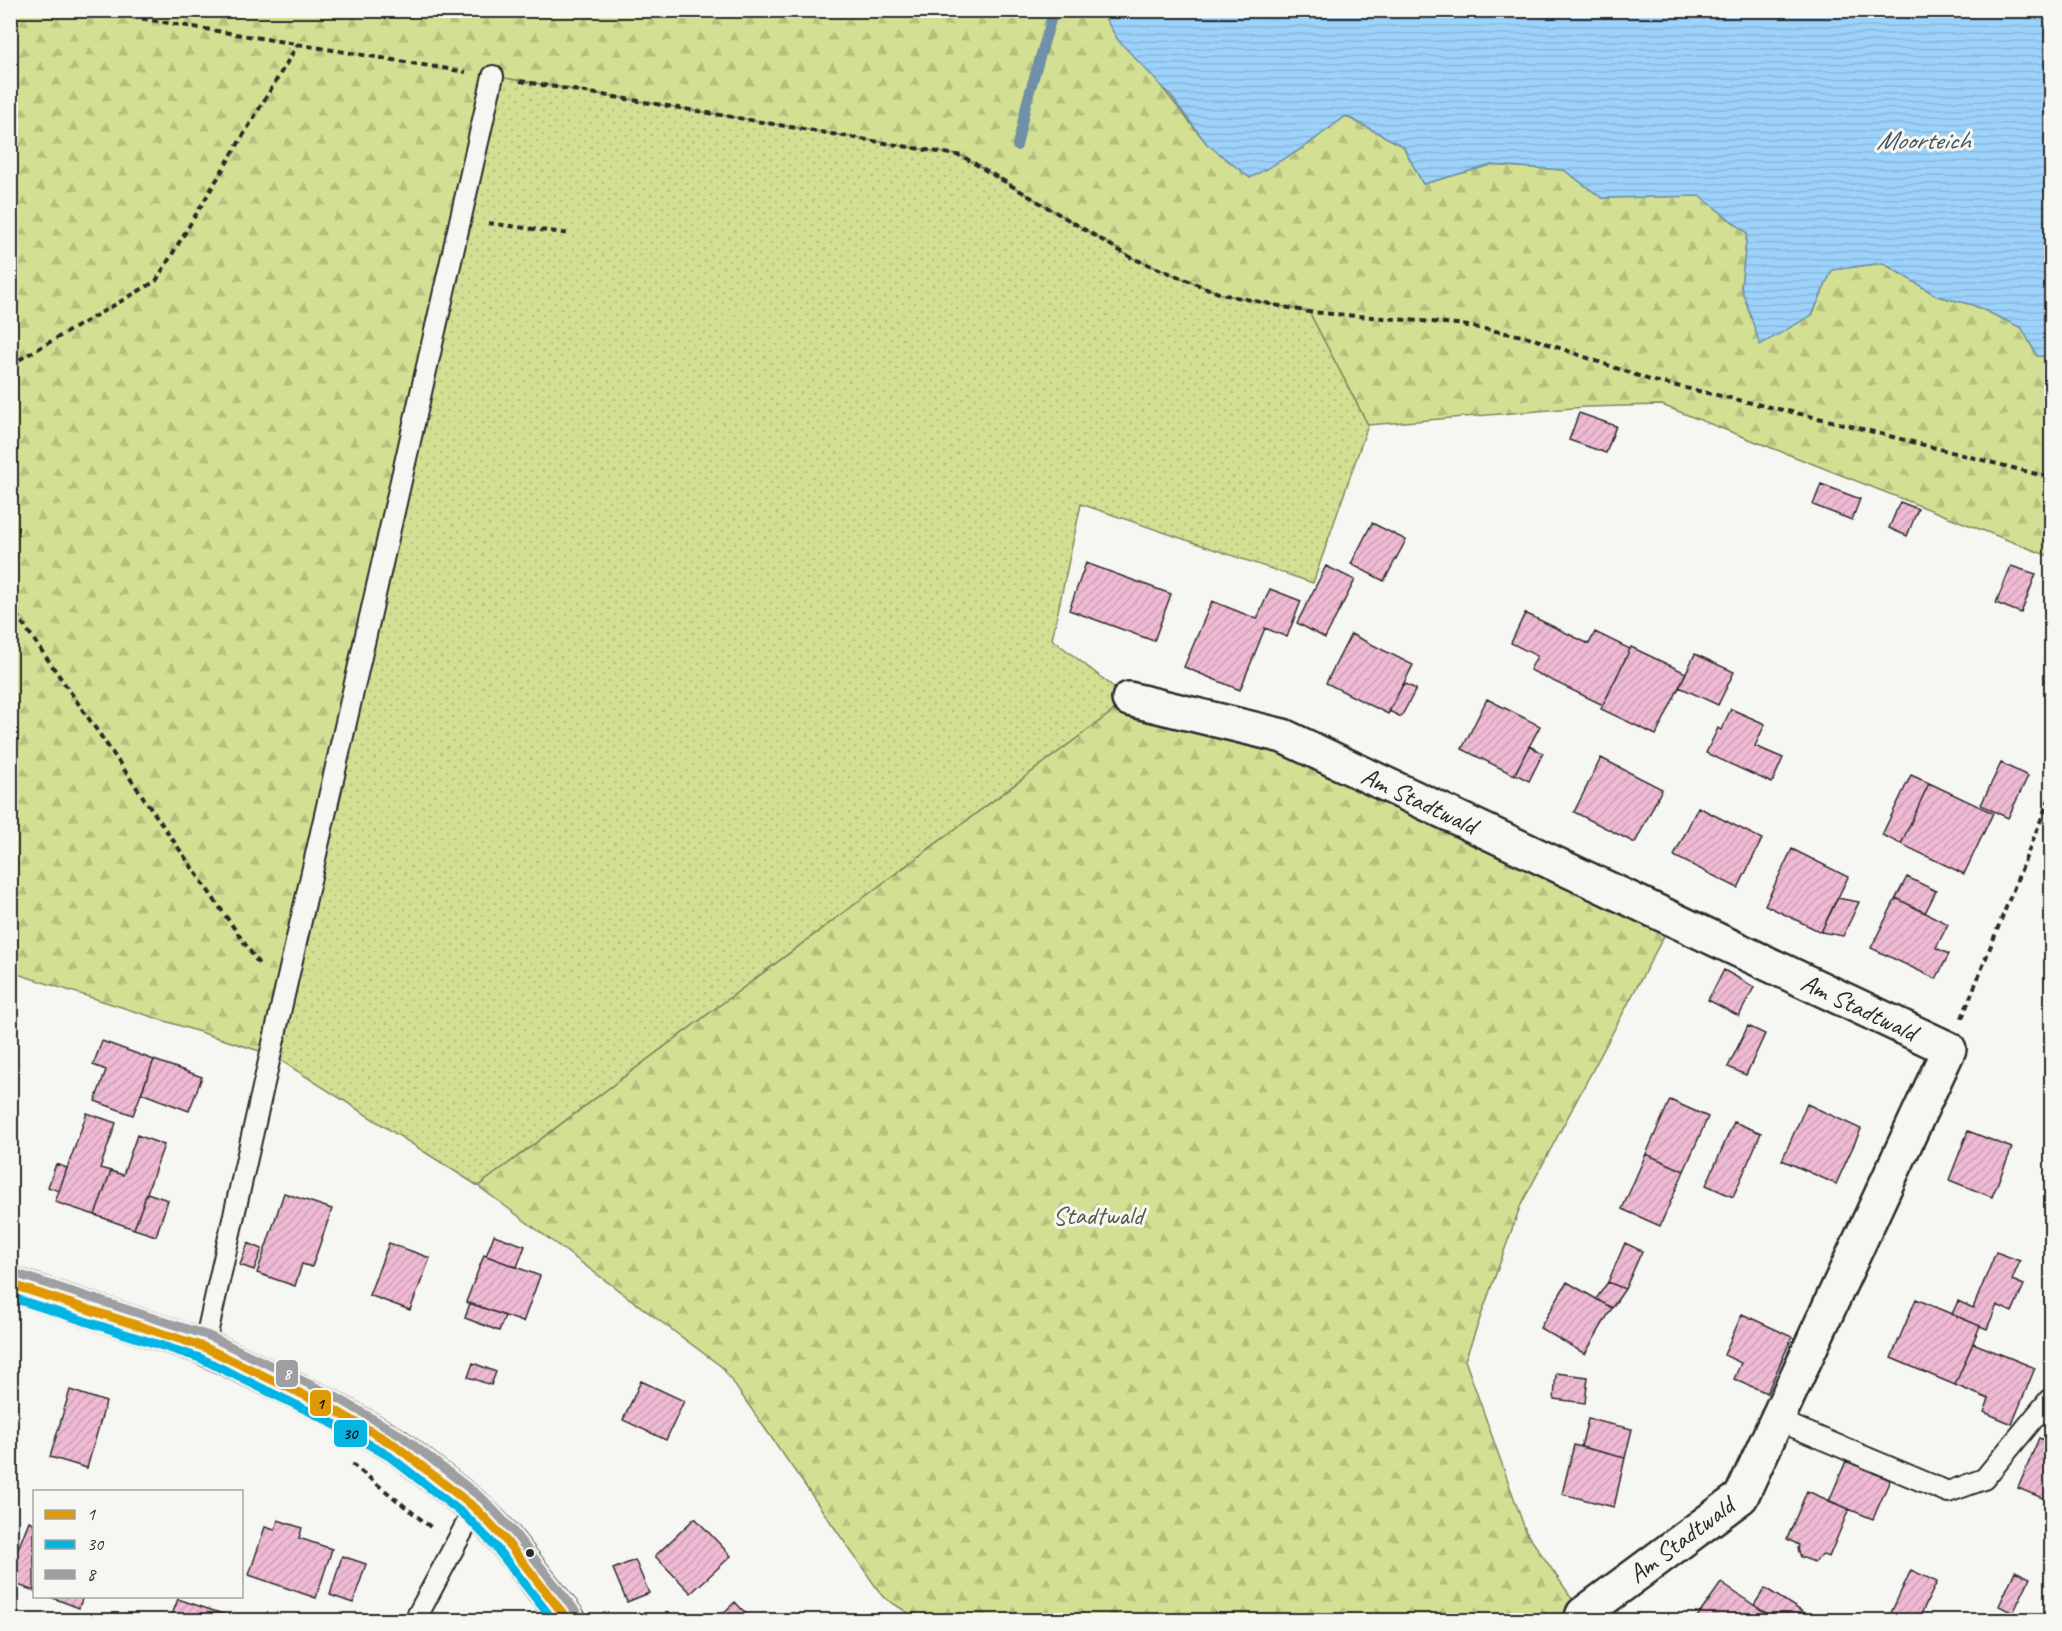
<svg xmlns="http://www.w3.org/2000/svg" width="2062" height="1631" font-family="Caveat,sans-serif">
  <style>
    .forest { fill: url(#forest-firs); stroke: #7f865f; stroke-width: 1.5 }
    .garden { fill: url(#garden-dots); stroke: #7f865f; stroke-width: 1.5 }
    .water { fill: url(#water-rules); stroke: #6f90a8; stroke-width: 1.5 }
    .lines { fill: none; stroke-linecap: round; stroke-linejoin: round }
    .stream { stroke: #6f90a8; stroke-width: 10 }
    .building { fill: url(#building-hatch); stroke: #2b2b2b; stroke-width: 1.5 }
    .lane-casing { stroke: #2b2b2b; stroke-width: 24 }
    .street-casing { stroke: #2b2b2b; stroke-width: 38 }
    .secondary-casing { stroke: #2b2b2b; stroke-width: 38 }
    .path { stroke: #2b2b2b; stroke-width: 4; stroke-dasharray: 6 4.5; stroke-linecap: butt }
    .lane { stroke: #f6f6f2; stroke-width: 20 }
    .street { stroke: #f6f6f2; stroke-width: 33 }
    .secondary { stroke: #f6f6f2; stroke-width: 33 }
    .bus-1-casing { stroke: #f6f6f2; stroke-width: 14 }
    .bus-2-casing { stroke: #f6f6f2; stroke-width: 14 }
    .bus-3-casing { stroke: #f6f6f2; stroke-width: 14 }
    .bus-1 { stroke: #df9904; stroke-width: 9 }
    .bus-2 { stroke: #06b4e4; stroke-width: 9 }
    .bus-3 { stroke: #9d9fa2; stroke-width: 9 }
    .bus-dot { fill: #2b2b2b; stroke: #f6f6f2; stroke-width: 2 }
    .labels { text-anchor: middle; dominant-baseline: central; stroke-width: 6; stroke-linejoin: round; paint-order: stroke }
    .street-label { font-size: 26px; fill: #2b2b2b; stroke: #f6f6f2 }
    .park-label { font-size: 26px; fill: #555845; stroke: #f6f6f2 }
    .water-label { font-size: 27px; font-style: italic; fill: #48555f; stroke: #f6f6f2 }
    .line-badge { stroke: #f6f6f2; stroke-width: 2 }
    .badge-label { font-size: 16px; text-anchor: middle; font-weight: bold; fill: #fff }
    .pale-badge-label { font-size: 16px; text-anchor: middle; font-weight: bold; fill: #111 }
  </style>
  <defs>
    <pattern id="forest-firs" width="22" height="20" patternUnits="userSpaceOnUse" patternTransform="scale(1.5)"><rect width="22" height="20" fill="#d3e093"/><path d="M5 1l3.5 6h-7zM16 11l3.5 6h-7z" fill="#b5c07f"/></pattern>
    <pattern id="garden-dots" width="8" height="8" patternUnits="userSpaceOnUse" patternTransform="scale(1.5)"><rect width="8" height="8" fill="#d3e093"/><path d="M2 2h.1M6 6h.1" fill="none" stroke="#b5c07f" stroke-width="1.8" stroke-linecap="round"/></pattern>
    <pattern id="water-rules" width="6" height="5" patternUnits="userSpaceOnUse" patternTransform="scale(1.5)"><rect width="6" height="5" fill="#9dd3fb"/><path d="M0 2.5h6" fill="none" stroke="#87b5d7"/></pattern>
    <pattern id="building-hatch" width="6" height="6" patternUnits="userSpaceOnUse" patternTransform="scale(1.5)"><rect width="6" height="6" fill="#efbad4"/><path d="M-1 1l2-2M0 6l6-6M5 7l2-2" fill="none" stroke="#cda0b6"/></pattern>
  </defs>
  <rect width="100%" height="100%" fill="#f6f6f2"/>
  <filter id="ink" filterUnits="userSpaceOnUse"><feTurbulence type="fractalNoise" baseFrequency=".0167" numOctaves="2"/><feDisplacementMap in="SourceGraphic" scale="12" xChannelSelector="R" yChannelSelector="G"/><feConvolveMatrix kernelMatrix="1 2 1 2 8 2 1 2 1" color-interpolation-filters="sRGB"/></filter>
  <g filter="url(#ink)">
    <path class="forest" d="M11,11h1090l106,133 96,4 42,-32 58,30 20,38 68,-19 73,5 38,28 98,-2 47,37 -6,54 71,28 20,-45 51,-7 54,33 36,9 49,23 15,28 14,1v200l-389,-152 -77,2 -217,18 -59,-113 -88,-18 -89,-36 -170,-102 -690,899 -261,-83z
      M1129,699l154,37 383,196 -146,275 -55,153 61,172 57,82 -2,6h-662l-36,-23 -161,-230 -244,-181z"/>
    <path class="garden" d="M493,76l469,80 170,102 89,36 88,18 59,113 -55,158 -232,-79 -29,135 77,60 -651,487 -206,-131z"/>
    <path class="water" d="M1101,11h950v346l-14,-1 -15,-28 -49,-23 -36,-9 -54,-33 -51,7 -20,45 -52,30 -19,-58 6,-54 -47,-37 -98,2 -38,-28 -73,-5 -68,19 -20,-38 -57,-30 -43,32 -53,30 -43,-34 -36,-48 -53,-56z"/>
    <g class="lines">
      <path class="stream" d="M1017,146l10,-45 27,-91"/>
    </g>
    <path class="building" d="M1579,413l37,13 -10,27 -37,-13z
      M1821,484l39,15 -8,21 -39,-15z
      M1900,502l18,7 -11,27 -18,-8z
      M1372,523l34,17 -22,41 -33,-17z
      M1086,563l85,31 -17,47 -85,-31z
      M1326,566l29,14 -30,58 -28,-15z
      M2011,566l25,8 -15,39 -25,-10z
      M1270,589l31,12 -14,36 -22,-9 -25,62 -56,-23 28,-66 45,18z
      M1525,613l64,31 6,-12 35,17 -27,56 -73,-35 7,-14 -26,-13z
      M1351,634l62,31 -25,49 -62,-31z
      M1631,647l55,26 -30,62 -55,-26z
      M1695,654l39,18 -16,33 -39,-18z
      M1404,683l12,6 -15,28 -12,-6z
      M1487,699l53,27 -26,49 -52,-26z
      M1731,709l34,15 -10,22 28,12 -11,25 -66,-30 12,-25 3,2z
      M1529,746l14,7 -14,28 -14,-7z
      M1601,758l61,31 -27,54 -61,-31z
      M2001,763l27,13 -20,42 -27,-13z
      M1911,775l18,8 -28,61 -19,-9z
      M1929,783l64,30 -29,61 -63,-30z
      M1698,807l64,32 -24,49 -64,-32z
      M1792,849l56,28 -27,55 -56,-27z
      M1907,877l29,14 -11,22 -29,-15z
      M1837,898l22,4 -16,34 -22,-4z
      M1896,898l52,26 -12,24 13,6 -13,25 -65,-31z
      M1724,970l30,17 -15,29 -31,-16z
      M1748,1026l17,8 -19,41 -18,-8z
      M102,1041l52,19 -21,55 -38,-14 11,-31 -13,-5z
      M154,1060l48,17 -13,34 -48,-18z
      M1670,1100l38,17 -24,54 -38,-17z
      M1807,1104l54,25 -25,55 -54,-24z
      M87,1113l29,10 -16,45 11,3 -16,44 -40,-13z
      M1734,1122l27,11 -28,64 -27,-12z
      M1968,1131l44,17 -20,49 -43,-17z
      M137,1135l27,10 -30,84 -39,-14 16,-44 12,4z
      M1646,1154l38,17 -24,55 -38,-17z
      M56,1164l11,4 -8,23 -11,-4z
      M147,1193l21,7 -12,36 -22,-7z
      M284,1193l48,16 -20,58 -10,-3 -7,22 -38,-13z
      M2052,1202v25l-9,-3z
      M494,1235l31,11 -8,21 -31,-11z
      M248,1243l14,6 -8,21 -14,-5z
      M389,1243l41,15 -20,52 -41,-15z
      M1625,1243l17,8 -17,38 -17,-7z
      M1996,1252l24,9 -8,19 12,5 -12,27 -15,-7 -10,24 -35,-15 6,-13 15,7z
      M484,1255l56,21 -17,46 -57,-20z
      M1567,1282l45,26 -27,46 -45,-26z
      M1608,1282l17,7 -13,19 -16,-9z
      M1916,1299l64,27 -25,59 -64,-27z
      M470,1303l35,13 -6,15 -34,-13z
      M1742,1314l50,23 -25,56 -33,-14 7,-16 -17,-8z
      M1973,1343l62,25 -23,56 -28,-12 5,-13 -34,-14z
      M473,1363l23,9 -5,13 -23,-8z
      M1556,1373l32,4 -3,26 -31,-4z
      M641,1381l43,20 -18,39 -43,-20z
      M70,1390l36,12 -19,66 -37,-11z
      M1588,1419l44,10 -7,29 -44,-11z
      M2039,1438l13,5v59l-34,-14z
      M1574,1445l51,13 -11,49 -52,-13z
      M1846,1461l44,19 -17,39 -44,-18z
      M1807,1491l42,18 -20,48 -6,-2 -9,7 -13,-5 -3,-8 1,-4 -12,-6z
      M695,1518l36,38 -40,37 -36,-37z
      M278,1520l24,8 -3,10 33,11 -16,49 -67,-23 16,-48 10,3z
      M29,1521l5,2v68l-24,-9v-13z
      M342,1556l24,8 -13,39 -23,-8z
      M635,1560l14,33 -22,9 -14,-33z
      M1911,1570l26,12 -19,38h-22l-7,-3z
      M2015,1571l15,7 -17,35 -14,-7z
      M1721,1583l46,31 -4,6h-68z
      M1765,1588l41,26 -5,6h-38l4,-6 -13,-9z
      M48,1596h35l-4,12z
      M178,1599l48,16 -2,5h-54z
      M735,1602l17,18h-36z"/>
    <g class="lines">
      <g class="lane-casing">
        <path id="lane" d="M204,1347l289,-1271
          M1775,1419l173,73 36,-13 65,-79
          M415,1620l60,-112"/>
      </g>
      <g class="street-casing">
        <g id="street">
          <path id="s1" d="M1129,699l154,37 666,313 -208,448 -158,117 -2,6"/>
        </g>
      </g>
      <g class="secondary-casing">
        <path id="secondary" d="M10,1284l194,63 127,61 65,38 79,62 28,29 65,83"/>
      </g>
      <path class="path" d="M90,10l376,62
        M520,81l442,75 170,102 89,36 88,18 148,12 71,13 122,43 177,40 225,58
        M488,223l83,11
        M10,365l146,-84 142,-237
        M10,605l251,362
        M1962,1018l90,-226
        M352,1464l81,65"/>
      <use href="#lane" class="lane"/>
      <use href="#street" class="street"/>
      <use href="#secondary" class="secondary"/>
      <g class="bus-1-casing">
        <path id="bus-1" d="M10,1284l194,63 127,61 65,38 79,62 28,29 65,83"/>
      </g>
      <g class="bus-2-casing">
        <path id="bus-2" d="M10,1297l190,61 125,61 64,37 78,61 27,28 59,75"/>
      </g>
      <g class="bus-3-casing">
        <path id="bus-3" d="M14,1273l195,63 127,61 66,39 82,64 28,30 65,83"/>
      </g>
      <use href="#bus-1" class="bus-1"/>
      <use href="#bus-2" class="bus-2"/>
      <use href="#bus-3" class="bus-3"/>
    </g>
  </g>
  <circle class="bus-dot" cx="530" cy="1553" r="5"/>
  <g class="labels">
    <g class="street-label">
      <text stroke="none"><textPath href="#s1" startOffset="309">Am Stadtwald</textPath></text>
      <text stroke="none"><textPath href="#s1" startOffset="795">Am Stadtwald</textPath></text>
      <text transform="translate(1681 1540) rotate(-37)">Am Stadtwald</text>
    </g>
    <g class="park-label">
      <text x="1098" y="1215">Stadtwald</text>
    </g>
    <g class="water-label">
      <text x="1923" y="140">Moorteich</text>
    </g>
  </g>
  <g class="line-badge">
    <rect x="275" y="1359" width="24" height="29" rx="6" fill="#9d9fa2"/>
    <rect x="309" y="1389" width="23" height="28" rx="6" fill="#df9904"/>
    <rect x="333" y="1419" width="35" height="29" rx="6" fill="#06b4e4"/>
  </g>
  <g class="badge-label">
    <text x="287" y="1379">8</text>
  </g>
  <g class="pale-badge-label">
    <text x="320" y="1409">1</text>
    <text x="350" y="1439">30</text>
  </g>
  <rect width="2062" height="1631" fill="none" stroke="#f6f6f2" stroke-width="36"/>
  <rect x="18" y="18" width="2026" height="1595" fill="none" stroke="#2b2b2b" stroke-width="2" filter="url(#ink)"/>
  <rect x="33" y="1490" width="210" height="108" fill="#f6f6f2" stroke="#a5a5a2" stroke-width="1.5"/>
  <rect x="45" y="1510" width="30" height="9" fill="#df9904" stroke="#a5a5a2" stroke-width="1.5"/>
  <text x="87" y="1520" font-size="18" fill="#2b2b2b">1</text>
  <rect x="45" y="1540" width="30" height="9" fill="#06b4e4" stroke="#a5a5a2" stroke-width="1.5"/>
  <text x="87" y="1550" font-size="18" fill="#2b2b2b">30</text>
  <rect x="45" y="1570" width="30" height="9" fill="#9d9fa2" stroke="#a5a5a2" stroke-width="1.5"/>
  <text x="87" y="1580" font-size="18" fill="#2b2b2b">8</text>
</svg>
